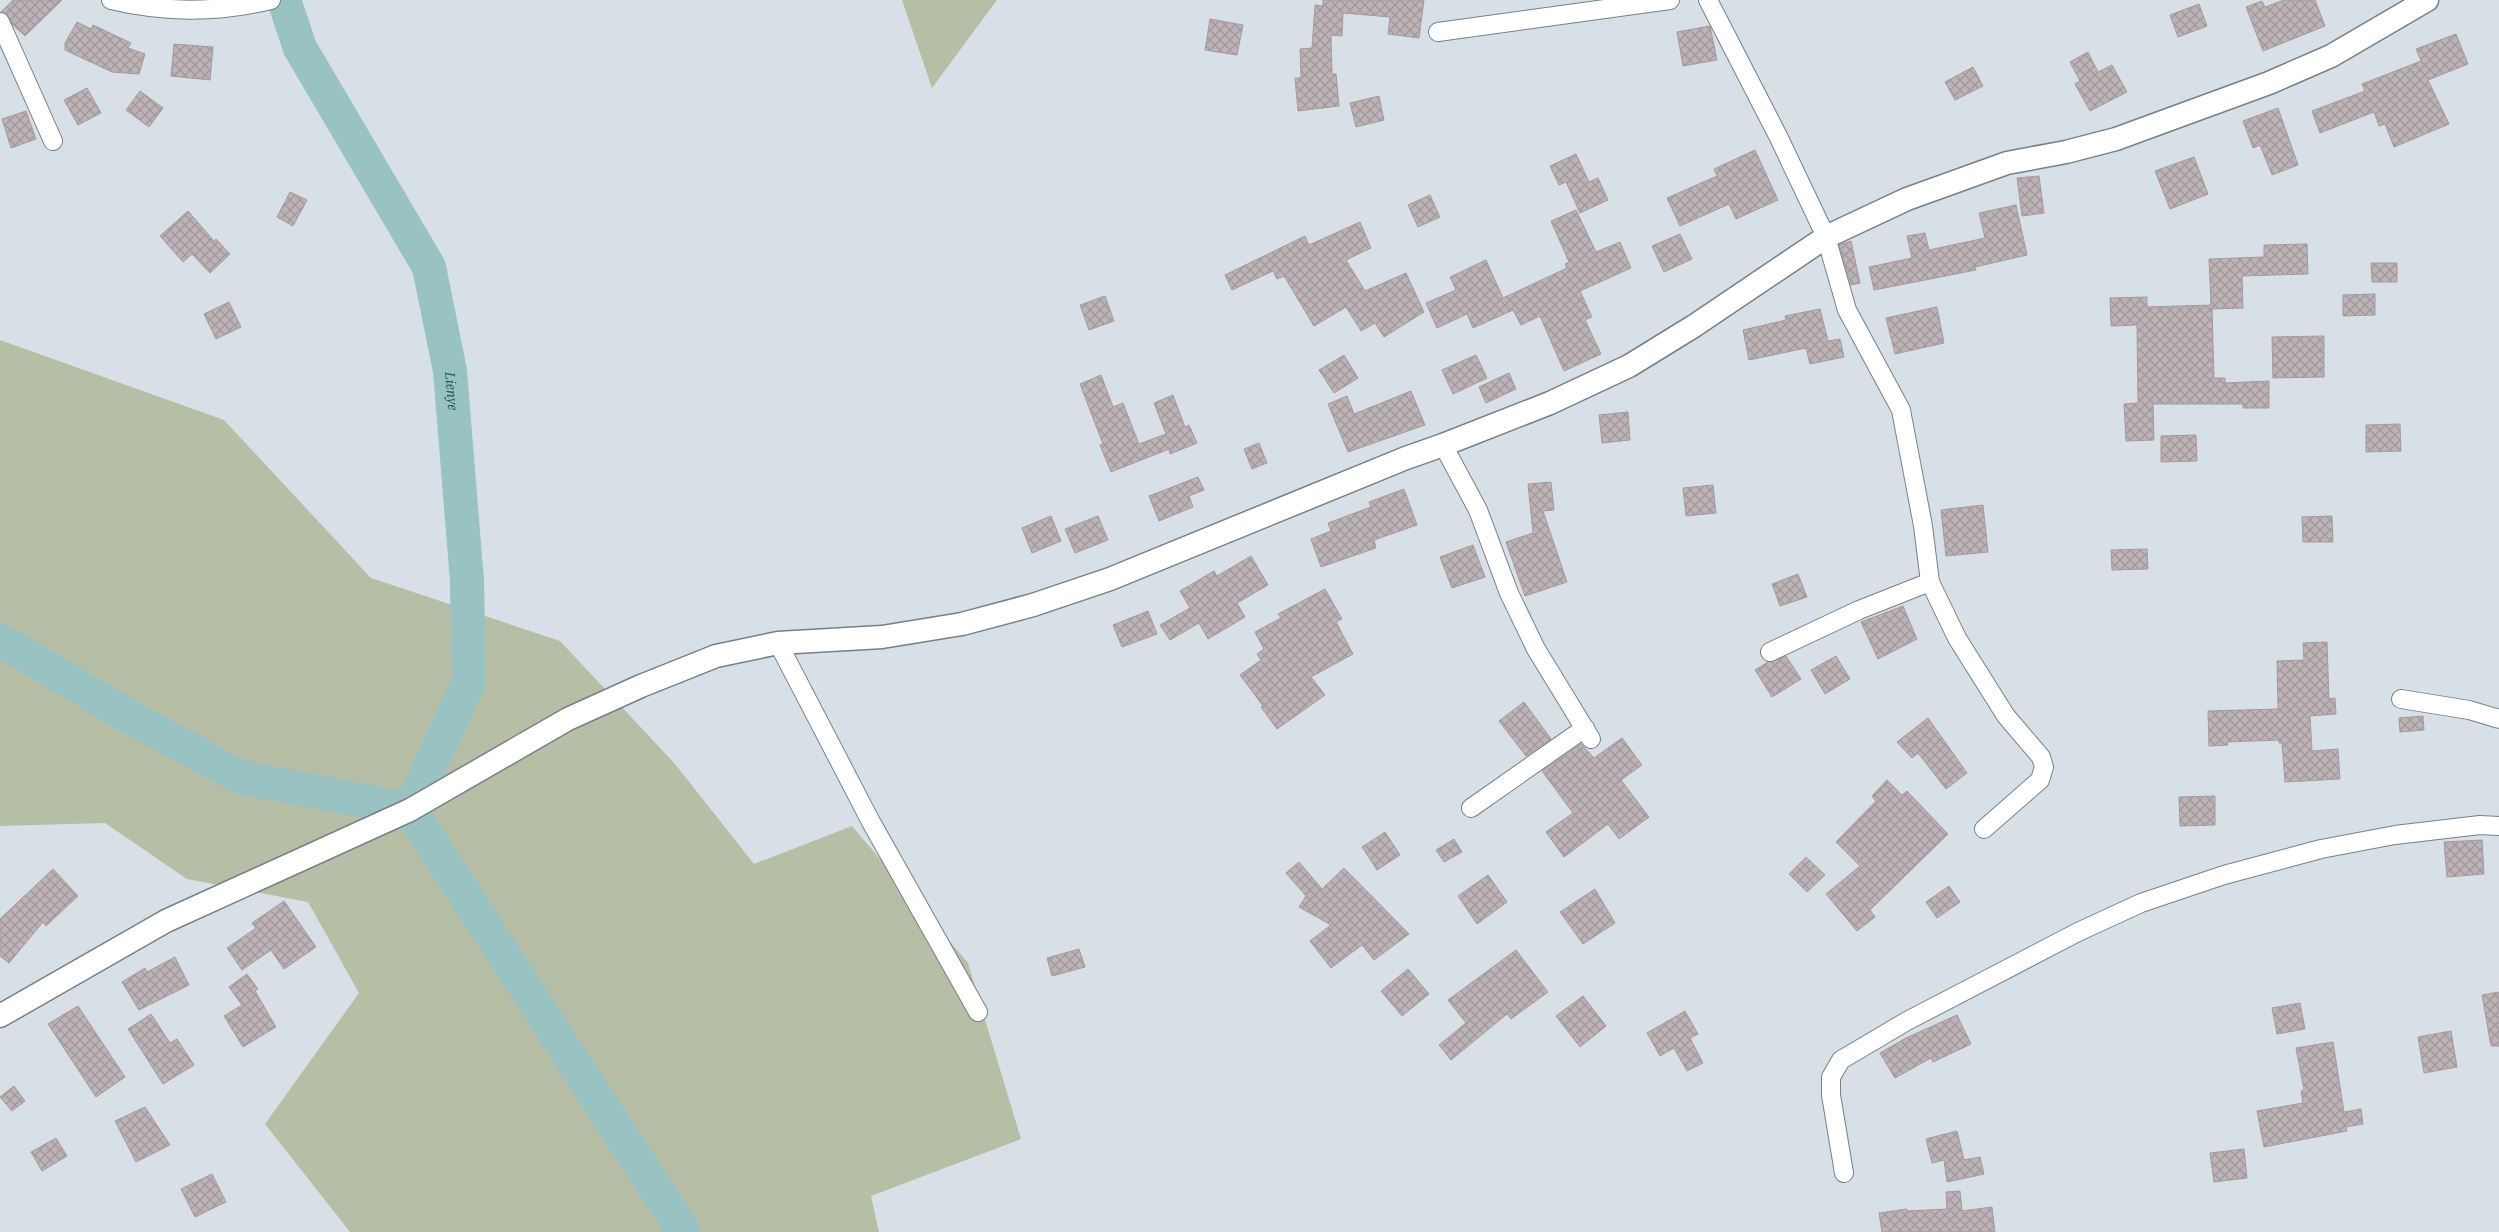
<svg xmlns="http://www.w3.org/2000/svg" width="2499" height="1232" font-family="'IBM Plex Serif',serif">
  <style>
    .green { fill: #b6bea6 }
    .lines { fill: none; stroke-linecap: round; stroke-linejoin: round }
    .river { stroke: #99c2c2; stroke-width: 34 }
    .building { fill: url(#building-cross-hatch); stroke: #a59a9d }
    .minor-casing { stroke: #788086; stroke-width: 20 }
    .tertiary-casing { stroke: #788086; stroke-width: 25 }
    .minor { stroke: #fff; stroke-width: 18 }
    .tertiary { stroke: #fff; stroke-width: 22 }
    .labels { text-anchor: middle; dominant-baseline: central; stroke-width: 5; stroke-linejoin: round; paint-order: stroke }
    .water-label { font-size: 14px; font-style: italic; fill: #1c5556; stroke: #e5edf4 }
  </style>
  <defs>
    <pattern id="building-cross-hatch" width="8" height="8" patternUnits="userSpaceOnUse" patternTransform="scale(1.25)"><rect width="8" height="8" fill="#bdb2b6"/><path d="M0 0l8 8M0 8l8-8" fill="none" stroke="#a1989b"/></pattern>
  </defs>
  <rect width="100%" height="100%" fill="#d8e0e7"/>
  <path class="green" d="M902,0h95l-65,88z
    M0,340l224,80 147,158 189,63 115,123 79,100 98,-38 116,137 53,176 -150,57 8,36h-529l-85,-108 94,-131 -51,-91 -121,-23 -82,-56 -105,3z"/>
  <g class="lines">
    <g class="river">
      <path id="s1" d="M284,0l16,48 129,219 21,104 17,210 2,101 -59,128"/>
      <path d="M0,640l130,77 110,60 170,33 274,422"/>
    </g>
  </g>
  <path class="building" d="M13,0h49l-37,36 -13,-12 -5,-10 -6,-2z
    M1323,0h101l-5,38 -31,-4 2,-17 -47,-4 -1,23 -11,-1 1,39h4l3,32 -41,5 -3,-33h6l-1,-29 12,-1 3,-43 8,1z
    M2284,0h31l10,26 -62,25 -17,-44 16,-6 3,6z
    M2199,4l8,22 -29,11 -8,-22z
    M1210,19l33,6 -6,30 -32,-5z
    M77,22l14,7 2,-4 38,18 -3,5 17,6 -6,20 -27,-2 -47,-22v-7z
    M1710,26l7,34 -34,6 -6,-34z
    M2456,34l12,30 -40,16 21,44 -55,23 -9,-23 -6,2 -5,-14 -54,21 -8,-22 53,-20 -3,-7 59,-23 -5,-12z
    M174,44l39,3 -3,33 -39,-4z
    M2088,52l10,20 14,-7 15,27 -37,19 -15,-27 5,-3 -10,-19z
    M1973,67l10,19 -28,14 -10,-18z
    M87,88l14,25 -23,12 -14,-25z
    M140,91l23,17 -14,19 -23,-17z
    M1379,96l5,24 -28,7 -6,-24z
    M2278,108l20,57 -26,10 -12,-30 -7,3 -10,-27z
    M26,111l10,28 -25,9 -9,-29z
    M1755,150l23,50 -42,19 -7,-15 -49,22 -13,-28 50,-22 -3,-7z
    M1576,154l13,28 9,-4 10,22 -28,13 -14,-31 -7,3 -9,-19z
    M2194,157l14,37 -38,15 -15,-38z
    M2039,176l5,37 -22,3 -5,-38z
    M290,192l17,8 -14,26 -16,-9z
    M1430,195l10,22 -22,10 -10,-22z
    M2016,205l11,50 -52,12 1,3 -102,20 -5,-23 43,-9 -5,-22 18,-3 4,17 56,-12 -6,-25z
    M1576,210l20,42 24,-10 11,26 -51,23 12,26 -7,3 16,34 -37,17 -24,-55 -19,9 -8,-15 -40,18 -6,-14 -30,14 -11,-25 30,-13 -6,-13 36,-17 17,38 64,-30 -2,-4 4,-2 -18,-41z
    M188,211l26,30 2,-2 14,15 -20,19 -18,-19 -9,8 -23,-26z
    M1360,222l11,26 -25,12 19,31 41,-18 18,39 -40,25 -9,-14 -14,8 -15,-24 -32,19 -30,-50 -7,3 -4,-8 -41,19 -7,-15 80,-39 4,9z
    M1680,234l12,25 -28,13 -12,-26z
    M1851,241l9,42 -9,2 -12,-40z
    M2307,244l1,30 -66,2 1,32 -31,1 2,69h11v5l44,-2v27h-26v-4h-90l1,36 -28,1 -2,-37 14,-1 -1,-78 -26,1 -1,-28 37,-1v10l64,-2 -2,-46 55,-2v-12z
    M2371,263h26v19h-25z
    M2375,294v21l-32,1v-21z
    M1105,296l9,25 -25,9 -9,-25z
    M229,302l12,25 -25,12 -12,-25z
    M1937,307l7,36 -49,11 -9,-36z
    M1820,309l8,32 12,-2 4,18 -34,7 -4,-16 -57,12 -6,-30 43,-10 -1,-4z
    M2324,336v41l-51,1 -1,-41z
    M1344,355l14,23 -24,15 -15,-23z
    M1476,355l11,23 -34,16 -11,-24z
    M1509,373l7,16 -30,14 -7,-16z
    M1101,375l12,32 10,-4 16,41 27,-10 -12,-31 19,-8 12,32 4,-2 8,18 -27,11 -1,-5 -58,23 -11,-27 3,-1 -23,-60z
    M1411,391l14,34 -77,27 -20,-48 19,-8 7,18z
    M1628,412l2,28 -28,3 -3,-28z
    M2400,424l1,27 -35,1v-27z
    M2196,435l1,26 -36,1v-26z
    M1259,443l8,20 -15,6 -8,-20z
    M1198,477l6,13 -15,6 4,11 -34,14 -10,-25z
    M1551,482l3,28 -11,1 24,71 -42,14 -19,-54 27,-9 -5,-49z
    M1713,485l3,28 -30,3 -3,-28z
    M1404,489l13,36 -43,15 2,8 -55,19 -10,-28 20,-8 -3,-8 43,-16 -2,-5z
    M1983,505l5,47 -42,4 -5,-46z
    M1051,516l10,25 -29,12 -10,-25z
    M1098,516l10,24 -33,13 -10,-24z
    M2332,516l1,26h-30l-1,-25z
    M1473,545l12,32 -33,11 -12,-31z
    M2147,549l1,20 -36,1 -1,-20z
    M1251,556l17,29 -31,18 8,14 -37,22 -9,-16 -29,17 -10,-15 30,-17 -10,-17 34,-20 3,5z
    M1798,574l9,23 -27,9 -8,-22z
    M1325,589l17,30 -6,3 17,32 -42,23 14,18 -48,34 -16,-22 2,-1 -23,-31 21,-15 -4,-6 7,-5 -9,-17 26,-14 -3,-4z
    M1903,606l14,33 -39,20 -17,-37z
    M1148,611l9,23 -35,13 -9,-22z
    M2327,642l2,57 6,-1 1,16 -26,2 2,35 26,-2 2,30 -55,3 -3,-39h-3v-3l-52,2 1,3 -19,1 -1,-35 70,-2 -1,-48 27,-1 -1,-17z
    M1786,656l15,23 -29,18 -17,-27 13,-8z
    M1836,656l14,23 -25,15 -14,-24z
    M1524,702l27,37 -25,17 -27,-35z
    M2423,716l1,14 -24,2 -1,-14z
    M1928,718l39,55 -21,16 -28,-36 -6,5 -15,-16z
    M1622,738l20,27 -21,15 28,37 -30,22 -11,-15 -44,33 -18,-25 27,-19 -31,-42 39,-27 13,14z
    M1887,780l15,15 5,-4 41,43 -78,76 5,7 -18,14 -31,-37 34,-28 -24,-24 40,-41 -4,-5z
    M2215,796v29l-35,1 -1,-29z
    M1385,832l15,23 -23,15 -15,-23z
    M1454,839l8,13 -18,10 -8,-12z
    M2482,840l2,34 -37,3 -3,-35z
    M1806,857l19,18 -18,17 -18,-18z
    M1299,862l23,27 22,-21 65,66 -35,26 -12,-15 -31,23 -21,-27 21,-16 -32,-18 7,-11 -20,-23z
    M53,869l25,27 -32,30 -3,-4 -34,41 -9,-7v-37z
    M1488,875l19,27 -30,22 -19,-28z
    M1949,886l11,16 -23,16 -11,-16z
    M1595,889l20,34 -32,21 -23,-32z
    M284,901l32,46 -32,22 -13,-19 -29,20 -15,-22 29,-20 -4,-5z
    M1079,949l6,18 -33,9 -5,-18z
    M1516,950l32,42 -37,27 -4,-5 -56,46 -12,-15 27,-22 -18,-23z
    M175,957l14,28 -50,25 -17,-28 23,-14 2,4z
    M1408,969l21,25 -27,22 -21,-25z
    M247,974l11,15 -3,2 21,36 -33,20 -19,-31 18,-11 -13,-18z
    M2499,992v54h-8l-9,-51z
    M1583,996l23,30 -26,21 -24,-31z
    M2300,1003l5,26 -28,5 -5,-26z
    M78,1006l47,71 -29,20 -48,-73z
    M1685,1011l13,23 -8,4 13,25 -16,8 -13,-23 -14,8 -13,-23z
    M151,1014l19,29 7,-4 17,26 -31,19 -35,-55z
    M1957,1015l14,29 -38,18 -2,-4 -36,20 -15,-25 26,-15z
    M2451,1031l6,36 -33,6 -6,-36z
    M2333,1042l11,70 17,-3 2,15 -17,3 1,4 -83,16 -7,-36 46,-8 -2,-12 3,-1 -8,-42z
    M14,1086l11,15 -13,10 -12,-14z
    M145,1107l25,38 -34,17 -21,-41z
    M1957,1131l7,29 16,-3 4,17 -37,8 -3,-22 -12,3 -6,-24z
    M56,1138l11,18 -25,15 -11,-19z
    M2244,1149l3,29 -33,4 -4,-29z
    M212,1174l14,28 -31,15 -14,-28z
    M1960,1191l2,20 30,-4 3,25h-113l-3,-19 28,-4v2l40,-2 -1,-17z"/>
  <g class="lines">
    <g class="minor-casing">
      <path id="minor" d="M111,0c54,13 106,13 160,0
        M1708,0l71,138 47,99 21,73 54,100 22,116 7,56 27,56 49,78 35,41 3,10 -4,13 -56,49
        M0,22l53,119
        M1438,32l232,-32
        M1443,445l35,65 31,83 27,56 55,90
        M778,643l93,179 107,190
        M1770,652l89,-42 71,-28
        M2401,699l68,11 30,9
        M1471,808l114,-80
        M1844,1173l-13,-78v-18l10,-17 66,-39 171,-89 63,-29 83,-28 97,-26 74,-14 85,-10 19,1"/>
    </g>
    <g class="tertiary-casing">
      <path id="tertiary" d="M0,1016l166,-95 244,-111 158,-91 73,-33 75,-30 62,-13 104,-6 80,-13 71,-19 77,-26 296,-121 37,-13 107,-42 79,-37 65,-40 132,-89 81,-38 100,-36 59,-11 50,-13 153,-56 62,-27 96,-56"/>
    </g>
    <use href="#minor" class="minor"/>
    <use href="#tertiary" class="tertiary"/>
  </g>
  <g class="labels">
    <g class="water-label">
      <text stroke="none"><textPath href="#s1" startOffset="431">Lienye</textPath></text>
    </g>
  </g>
</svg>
